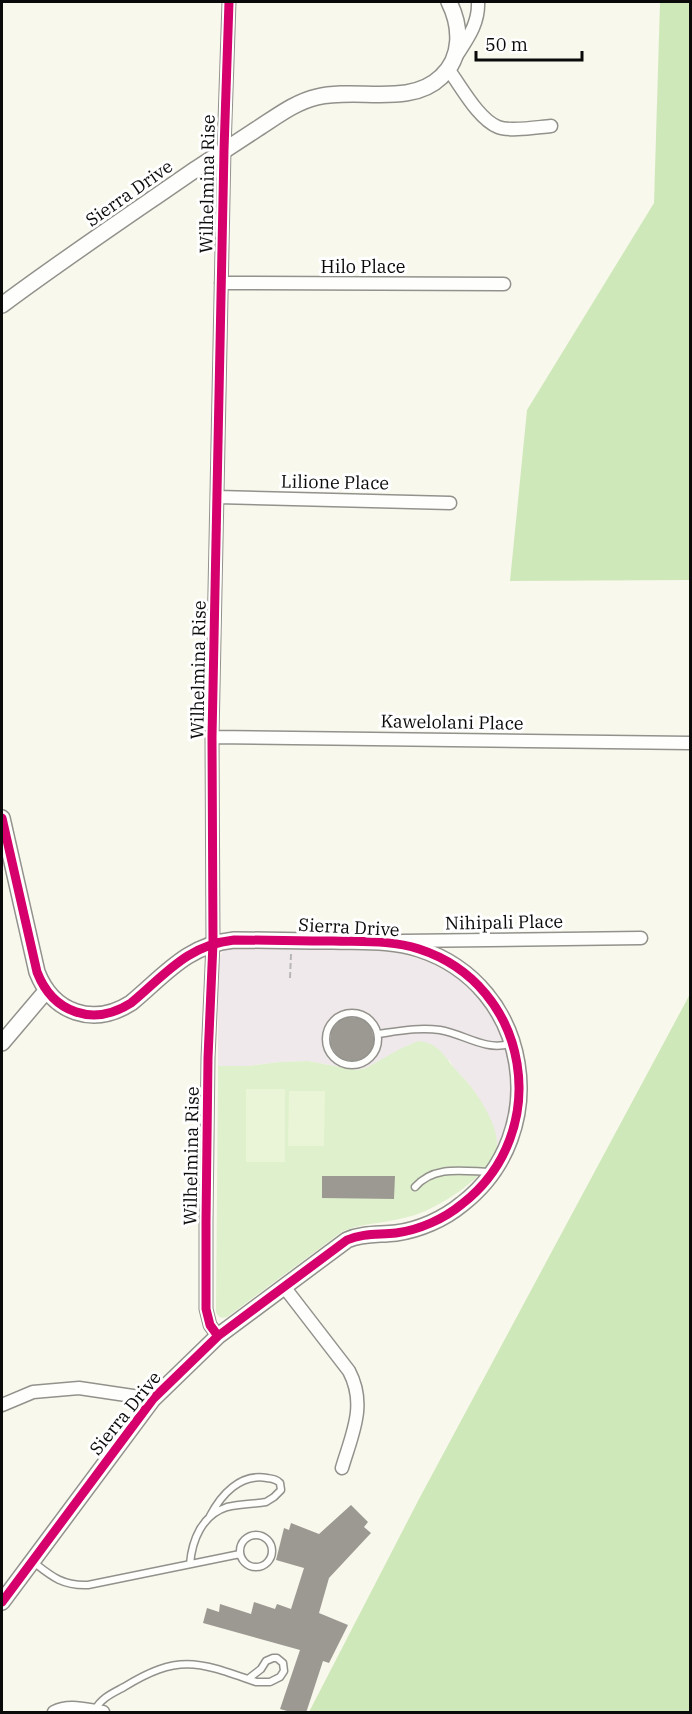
<svg xmlns="http://www.w3.org/2000/svg" width="692" height="1714" font-family="'IBM Plex Serif',serif">
  <style>
    .industrial { fill: #f0e9eb }
    .green { fill: #dff0cc }
    .forest { fill: #cfe8ba }
    .pitch { fill: #eaf4d6 }
    .building { fill: #9c9993 }
    .lines { fill: none; stroke-linecap: round; stroke-linejoin: round }
    .service-casing { stroke: #92918c; stroke-width: 9 }
    .minor-casing { stroke: #92918c; stroke-width: 15 }
    .tertiary-casing { stroke: #92918c; stroke-width: 18 }
    .path { stroke: #b7b7b5; stroke-width: 2; stroke-dasharray: 6 3; stroke-linecap: butt }
    .service { stroke: #fefefc; stroke-width: 6 }
    .minor { stroke: #fefefc; stroke-width: 12 }
    .tertiary { stroke: #fefefc; stroke-width: 15 }
    .cycleway-casing { stroke: #fff; stroke-width: 13 }
    .cycleway { stroke: #d6006c; stroke-width: 9 }
    .labels { text-anchor: middle; dominant-baseline: central; stroke-width: 6; stroke-linejoin: round; paint-order: stroke }
    .street-label { font-size: 18px; fill: #0a0a0a; stroke: #fff }
  </style>
  <rect width="100%" height="100%" fill="#f9f8ed"/>
  <path class="industrial" d="M232,948l151,3 16,2 30,9 27,15 23,22 10,12 14,28 4,15 3,16 1,32 -8,32 -6,14 -1,-12 -6,-18 -21,-34 -14,-14 -5,-9 -41,-16 -43,23 -10,2 -48,-9 -29,1 -30,4h-31v-105l1,-4 5,-7z"/>
  <path class="green" d="M418,1041c22,2 26,16 39,30 5,6 10,10 15,17 11,15 26,39 25,58 -3,27 -58,62 -82,69 -24,8 -48,7 -72,16l-116,86c-6,2 -9,0 -11,-5l2,-246h31l30,-4 29,-1 48,9 10,-2 34,-19z"/>
  <path class="forest" d="M660,2h30v578l-180,1 17,-171 127,-207z
    M690,994v718h-381l110,-213z"/>
  <path class="pitch" d="M246,1089h39v73h-39z
    M289,1091h36l-1,55h-36z"/>
  <path class="building" d="M348,1017l14,1 6,4 4,6 1,7 2,3 -2,11 -3,6 -13,7 -14,-2 -6,-4 -7,-12 1,-14 10,-11z
    M322,1176h73l-1,23 -72,-1z
    M351,1505l17,17 -4,5 7,6 -42,45 -10,35 29,12 -19,38 -6,-2 -17,52h-12l-14,-4 20,-59 -97,-27 4,-15 12,4 1,-8 31,10 3,-12 21,7 2,-5 14,5 13,-41 -28,-8 8,-32 5,2 2,-7 28,11z"/>
  <g class="lines">
    <g class="service-casing">
      <path id="service" d="M326 1039a26 26 0 1 1 52 0a26 26 0 1 1-52 0Z
        M378,1034c21,-3 41,-7 62,-4 24,4 45,21 69,14
        M415,1187c19,-22 48,-16 74,-15
        M240 1551a16 16 0 1 1 32 0a16 16 0 1 1-32 0Z
        M32,1561c19,15 30,25 56,24l152,-31
        M190,1564c2,-24 12,-49 37,-57 13,-3 26,-3 39,-5l8,-5 7,-7 -1,-7c-4,-4 -7,-4 -13,-5 -27,-5 -46,17 -57,38
        M95,1710c6,-12 18,-17 29,-23 55,-34 75,-25 132,-5h14l10,-5 4,-6 -1,-8 -6,-5h-4l-7,3 -5,8 -13,10"/>
    </g>
    <g class="minor-casing">
      <path id="minor" d="M457,55c11,-17 22,-32 21,-53
        M448,69c13,17 30,50 50,58 12,5 40,0 53,-1
        M221,283l283,1
        M218,497l232,6
        M212,737l478,6
        M402,941l239,-3
        M285,1288l64,83c18,34 3,63 -7,97
        M218,1336l-8,-11 -4,-16v-88l2,-163 5,-115 -1,-206 12,-587 5,-148
        M2,1405l31,-13 46,-4 74,11
        M54,1712c15,-8 33,-2 49,0"/>
    </g>
    <g class="tertiary-casing">
      <path id="tertiary" d="M2,305c63,-47 129,-91 194,-136 20,-13 41,-27 61,-40 19,-12 38,-27 60,-32 40,-10 93,10 124,-20 22,-20 20,-51 8,-75
        M2,818l35,154c16,41 56,55 94,31 34,-28 56,-58 103,-63 33,0 66,1 99,1 29,1 58,-1 86,8 112,36 135,184 43,255 -18,15 -43,26 -66,29 -17,2 -33,0 -49,7l-129,96 -65,63 -151,203
        M2,1043l44,-52"/>
    </g>
    <path class="path" d="M290,978l1,-24"/>
    <use href="#service" class="service"/>
    <use href="#minor" class="minor"/>
    <use href="#tertiary" class="tertiary"/>
    <g class="cycleway-casing">
      <path id="cycleway" d="M2,818l35,154c16,41 56,55 94,31 34,-28 56,-58 103,-63 33,0 66,1 99,1 29,1 58,-1 86,8 112,36 135,184 43,255 -18,15 -43,26 -66,29 -17,2 -33,0 -49,7l-129,96 -65,63 -151,203
        M218,1336l-8,-11 -4,-16v-88l2,-163 5,-115 -1,-206 12,-587 5,-148"/>
    </g>
    <use href="#cycleway" class="cycleway"/>
  </g>
  <g class="labels">
    <g class="street-label">
      <text transform="translate(207 184) rotate(-89)">Wilhelmina Rise</text>
      <text transform="translate(129 193) rotate(-35)">Sierra Drive</text>
      <text x="363" y="266">Hilo Place</text>
      <text transform="translate(335 482) rotate(1)">Lilione Place</text>
      <text transform="translate(198 670) rotate(-89)">Wilhelmina Rise</text>
      <text transform="translate(452 722) rotate(1)">Kawelolani Place</text>
      <text transform="translate(504 922) rotate(-1)">Nihipali Place</text>
      <text transform="translate(349 927) rotate(3)">Sierra Drive</text>
      <text transform="translate(191 1156) rotate(-89)">Wilhelmina Rise</text>
      <text transform="translate(125 1413) rotate(-51)">Sierra Drive</text>
    </g>
  </g>
  <rect width="692" height="1714" fill="none" stroke="#0a0a0a" stroke-width="6"/>
  <path d="M476 51v9h106v-9" fill="none" stroke="#0a0a0a" stroke-width="3"/>
  <text x="485" y="51" font-size="18" fill="#0a0a0a" stroke="#ffffff" stroke-width="4.5" paint-order="stroke">50 m</text>
</svg>
